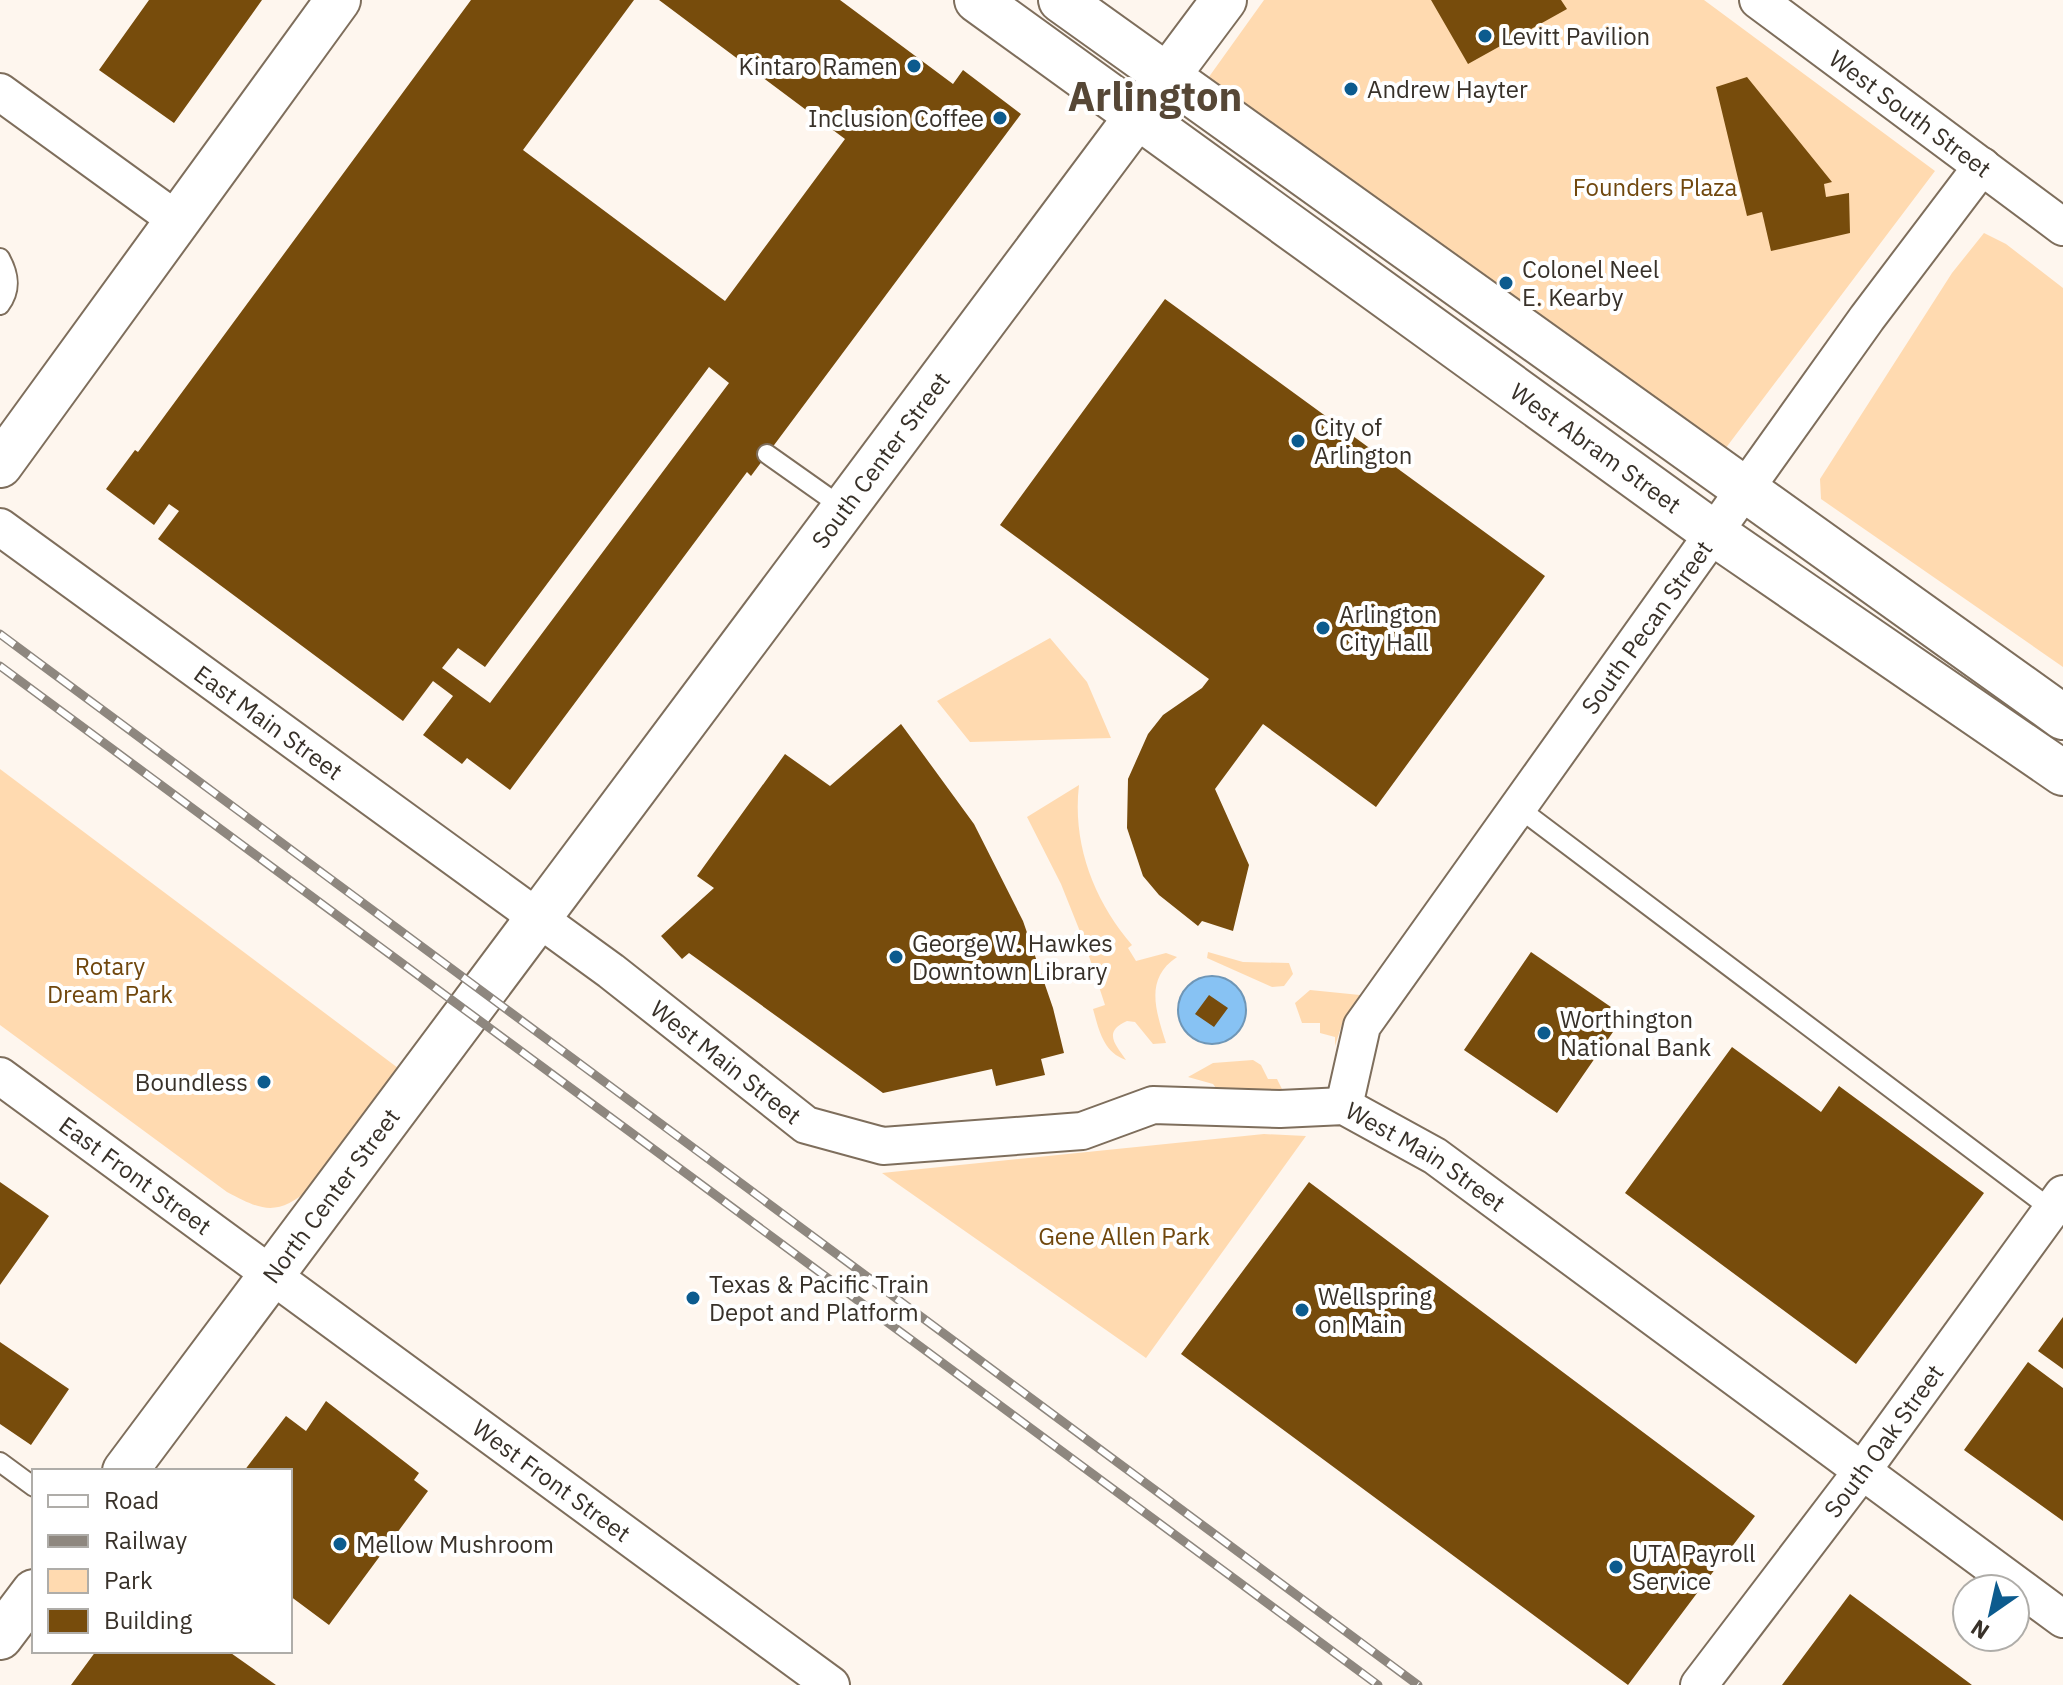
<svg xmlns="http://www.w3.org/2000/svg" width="2063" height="1685" font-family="'IBM Plex Sans',sans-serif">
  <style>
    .green { fill: #ffdab0 }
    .water { fill: #87c2f3; stroke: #6f96b6; stroke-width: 2 }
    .building { fill: #774c0c; fill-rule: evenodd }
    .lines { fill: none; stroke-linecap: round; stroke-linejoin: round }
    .lane-casing { stroke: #7e6e5c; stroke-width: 22 }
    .street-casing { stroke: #7e6e5c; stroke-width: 40 }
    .secondary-casing { stroke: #7e6e5c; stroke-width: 48 }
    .lane { stroke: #fff; stroke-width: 18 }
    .street { stroke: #fff; stroke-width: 36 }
    .secondary { stroke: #fff; stroke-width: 44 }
    .rail-casing { stroke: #8e877f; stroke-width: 9 }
    .rail { stroke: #fff; stroke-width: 6; stroke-dasharray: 18; stroke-linecap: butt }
    .poi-dot { fill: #0c5b8e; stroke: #fff; stroke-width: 3 }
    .labels { text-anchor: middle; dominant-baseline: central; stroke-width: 8; stroke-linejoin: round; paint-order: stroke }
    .poi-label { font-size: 24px; fill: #383129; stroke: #fff; text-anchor: start }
    .street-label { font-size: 24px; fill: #383129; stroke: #fff }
    .park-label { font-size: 24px; fill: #70470d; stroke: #fff }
    .town-label { font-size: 40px; font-weight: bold; fill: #564736; stroke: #fff }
  </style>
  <rect width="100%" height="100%" fill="#fef6ee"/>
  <path class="green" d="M1264,0h440l231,171 -216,286 -513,-376z
    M1984,233l22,11 57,44v379l-242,-168 -1,-20 132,-206z
    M1050,638l37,44 24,56 -141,4 -33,-41z
    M0,769l398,299 -86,119c-34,29 -48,25 -85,5l-227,-167z
    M1079,785c-7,59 15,116 53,160l-4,3 8,13 30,-8 11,4c-33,22 -21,54 -11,86l-13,1 -18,-22 -8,-1c-25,11 -11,24 -1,39 -23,-8 -27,-30 -33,-51l12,-4 -20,-61 -24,-60 -34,-67z
    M1208,952l35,10 46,1 4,11 -9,12 -12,1 -65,-29z
    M1310,990l50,5 -16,23 -9,28v-9l-15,-4v-10h-18l-7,-20z
    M1253,1060l8,5 7,14h9l5,10 -62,4 -7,-9 -25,-7 25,-14z
    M1264,1134l42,2 -160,222 -264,-185z"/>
  <path class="water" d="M1178 1010a34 34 0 1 1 68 0a34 34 0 1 1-68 0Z"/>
  <path class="building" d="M149,0h113l-88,123 -75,-53z
    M471,0h163l-111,150 202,151 120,-162 -186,-139h181l113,84 10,-14 58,44 -270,362 -4,-4 -237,318 -43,-32 -5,6 -39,-29 30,-39 -20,-15 -30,40 -245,-182 21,-28 -10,-7 -15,21 -48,-36 29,-39 3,2zM709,367l20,16 -239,320 -48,-35 16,-20 27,19z
    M1431,0h130l6,9 -99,55z
    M1747,77l85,105 -8,2 2,13 23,-4 1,40 -79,18 -9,-39 -15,4 -31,-129z
    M1165,299l380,277 -169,231 -113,-83 -48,65 34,76 -16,66 -31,-10 -4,5 -39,-31 -16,-19 -16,-48 1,-49 20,-45 15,-19 39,-27 7,-9 -209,-154z
    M901,724l73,100 49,97 30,87 11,45 -23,6 4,16 -49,11 -4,-17 -109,24 -194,-140 -7,6 -21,-23 53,-48 -17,-12 88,-122 45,32z
    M1531,952l93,64 -67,97 -93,-63z
    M1209,995l19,13 -14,19 -19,-13z
    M1732,1047l89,65 18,-26 145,107 -128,171 -231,-171z
    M0,1182l49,34 -49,69z
    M1309,1182l446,334 -127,169 -447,-331z
    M2063,1317v52l-25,-18z
    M0,1342l69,47 -38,56 -31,-21z
    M2028,1362l35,26v133l-99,-71z
    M326,1401l93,72 -5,7 14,11 -99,134 -39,-29v-125h-46l42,-55 20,15z
    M1850,1594l122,91h-190z
    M96,1651h132l48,34h-205z"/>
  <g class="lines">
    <g class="lane-casing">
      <path id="lane" d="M0,258c9,16 12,31 0,47
        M767,454l75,53
        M1520,809l535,403
        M0,1462l34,25"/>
    </g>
    <g class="street-casing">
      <g id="street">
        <path id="s1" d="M1758,0l305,227"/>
        <path d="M0,92l178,129"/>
        <path id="s2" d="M0,527l611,444 195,154 77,21 199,-15 71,-26 127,4 64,-3 91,50 628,463"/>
        <path id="s3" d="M0,1076l831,609"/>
        <path id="s4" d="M1344,1106l18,-80 505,-708 115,-152"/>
        <path id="s5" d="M1699,1685l163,-214 201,-277"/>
      </g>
    </g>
    <g class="secondary-casing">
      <g id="secondary">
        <path id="s6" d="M977,0l738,534 348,239"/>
        <path d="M1061,0l1002,717"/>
        <path d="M0,465l338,-465"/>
        <path id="s7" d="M125,1471l1099,-1471"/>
        <path d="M0,1637l34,-45"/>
      </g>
    </g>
    <use href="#lane" class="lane"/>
    <use href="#street" class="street"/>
    <use href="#secondary" class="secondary"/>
    <g class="rail-casing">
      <path id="rail" d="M0,634l1418,1051
        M0,666l1378,1019"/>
    </g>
    <use href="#rail" class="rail"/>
  </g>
  <g class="poi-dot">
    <circle cx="1485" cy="36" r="8"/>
    <circle cx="914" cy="66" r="8"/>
    <circle cx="1351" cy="89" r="8"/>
    <circle cx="1000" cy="118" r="8"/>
    <circle cx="1506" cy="283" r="8"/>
    <circle cx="1298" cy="441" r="8"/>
    <circle cx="1323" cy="628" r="8"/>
    <circle cx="896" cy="957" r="8"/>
    <circle cx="1544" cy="1033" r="8"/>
    <circle cx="264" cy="1082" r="8"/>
    <circle cx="693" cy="1298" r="8"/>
    <circle cx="1302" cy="1310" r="8"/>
    <circle cx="340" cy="1544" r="8"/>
    <circle cx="1616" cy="1567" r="8"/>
  </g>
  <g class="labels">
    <g class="poi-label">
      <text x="1501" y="36">Levitt Pavilion</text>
      <text x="898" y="66" text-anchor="end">Kintaro Ramen</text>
      <text x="1367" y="89">Andrew Hayter</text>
      <text x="984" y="118" text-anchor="end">Inclusion Coffee</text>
      <text x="1522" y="269">Colonel Neel<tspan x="1522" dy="28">E. Kearby</tspan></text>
      <text x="1314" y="427">City of<tspan x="1314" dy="28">Arlington</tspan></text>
      <text x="1339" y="614">Arlington<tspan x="1339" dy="28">City Hall</tspan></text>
      <text x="912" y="943">George W. Hawkes<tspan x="912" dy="28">Downtown Library</tspan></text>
      <text x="1560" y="1019">Worthington<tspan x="1560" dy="28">National Bank</tspan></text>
      <text x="248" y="1082" text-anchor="end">Boundless</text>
      <text x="709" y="1284">Texas &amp; Pacific Train<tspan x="709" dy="28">Depot and Platform</tspan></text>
      <text x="1318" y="1296">Wellspring<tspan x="1318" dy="28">on Main</tspan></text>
      <text x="356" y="1544">Mellow Mushroom</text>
      <text x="1632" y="1553">UTA Payroll<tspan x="1632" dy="28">Service</tspan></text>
    </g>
    <g class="street-label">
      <text stroke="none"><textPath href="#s1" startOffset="190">West South Street</textPath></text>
      <text stroke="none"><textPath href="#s6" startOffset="764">West Abram Street</textPath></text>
      <text stroke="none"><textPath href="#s7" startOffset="1262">South Center Street</textPath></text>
      <text stroke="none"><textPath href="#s4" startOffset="572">South Pecan Street</textPath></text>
      <text stroke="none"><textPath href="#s2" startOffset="332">East Main Street</textPath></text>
      <text stroke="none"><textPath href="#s2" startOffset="902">West Main Street</textPath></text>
      <text stroke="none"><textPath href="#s2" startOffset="1646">West Main Street</textPath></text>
      <text stroke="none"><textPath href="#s3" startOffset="168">East Front Street</textPath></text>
      <text stroke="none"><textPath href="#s7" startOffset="344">North Center Street</textPath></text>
      <text stroke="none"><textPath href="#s5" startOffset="306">South Oak Street</textPath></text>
      <text stroke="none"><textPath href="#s3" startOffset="684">West Front Street</textPath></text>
    </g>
    <g class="park-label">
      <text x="1655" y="187">Founders Plaza</text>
      <text x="110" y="966">Rotary<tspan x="110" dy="28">Dream Park</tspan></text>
      <text x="1124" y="1236">Gene Allen Park</text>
    </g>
    <g class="town-label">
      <text x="1155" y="96">Arlington</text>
    </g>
  </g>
  <rect x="32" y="1469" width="260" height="184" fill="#ffffff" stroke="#afada9" stroke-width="2"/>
  <rect x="48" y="1495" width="40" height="12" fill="#ffffff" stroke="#afada9" stroke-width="2"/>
  <text x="104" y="1509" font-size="24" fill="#383129">Road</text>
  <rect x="48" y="1535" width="40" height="12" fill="#8e877f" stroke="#afada9" stroke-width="2"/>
  <text x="104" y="1549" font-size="24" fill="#383129">Railway</text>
  <rect x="48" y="1569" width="40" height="24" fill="#ffdab0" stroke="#afada9" stroke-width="2"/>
  <text x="104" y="1589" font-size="24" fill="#383129">Park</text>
  <rect x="48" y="1609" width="40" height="24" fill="#774c0c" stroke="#afada9" stroke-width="2"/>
  <text x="104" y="1629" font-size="24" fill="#383129">Building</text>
  <g transform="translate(1991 1613) rotate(214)"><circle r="38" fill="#ffffff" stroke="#afada9" stroke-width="2"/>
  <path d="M0-6L14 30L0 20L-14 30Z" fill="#0c5b8e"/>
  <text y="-12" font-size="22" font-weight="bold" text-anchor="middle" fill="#383129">N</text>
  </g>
</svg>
